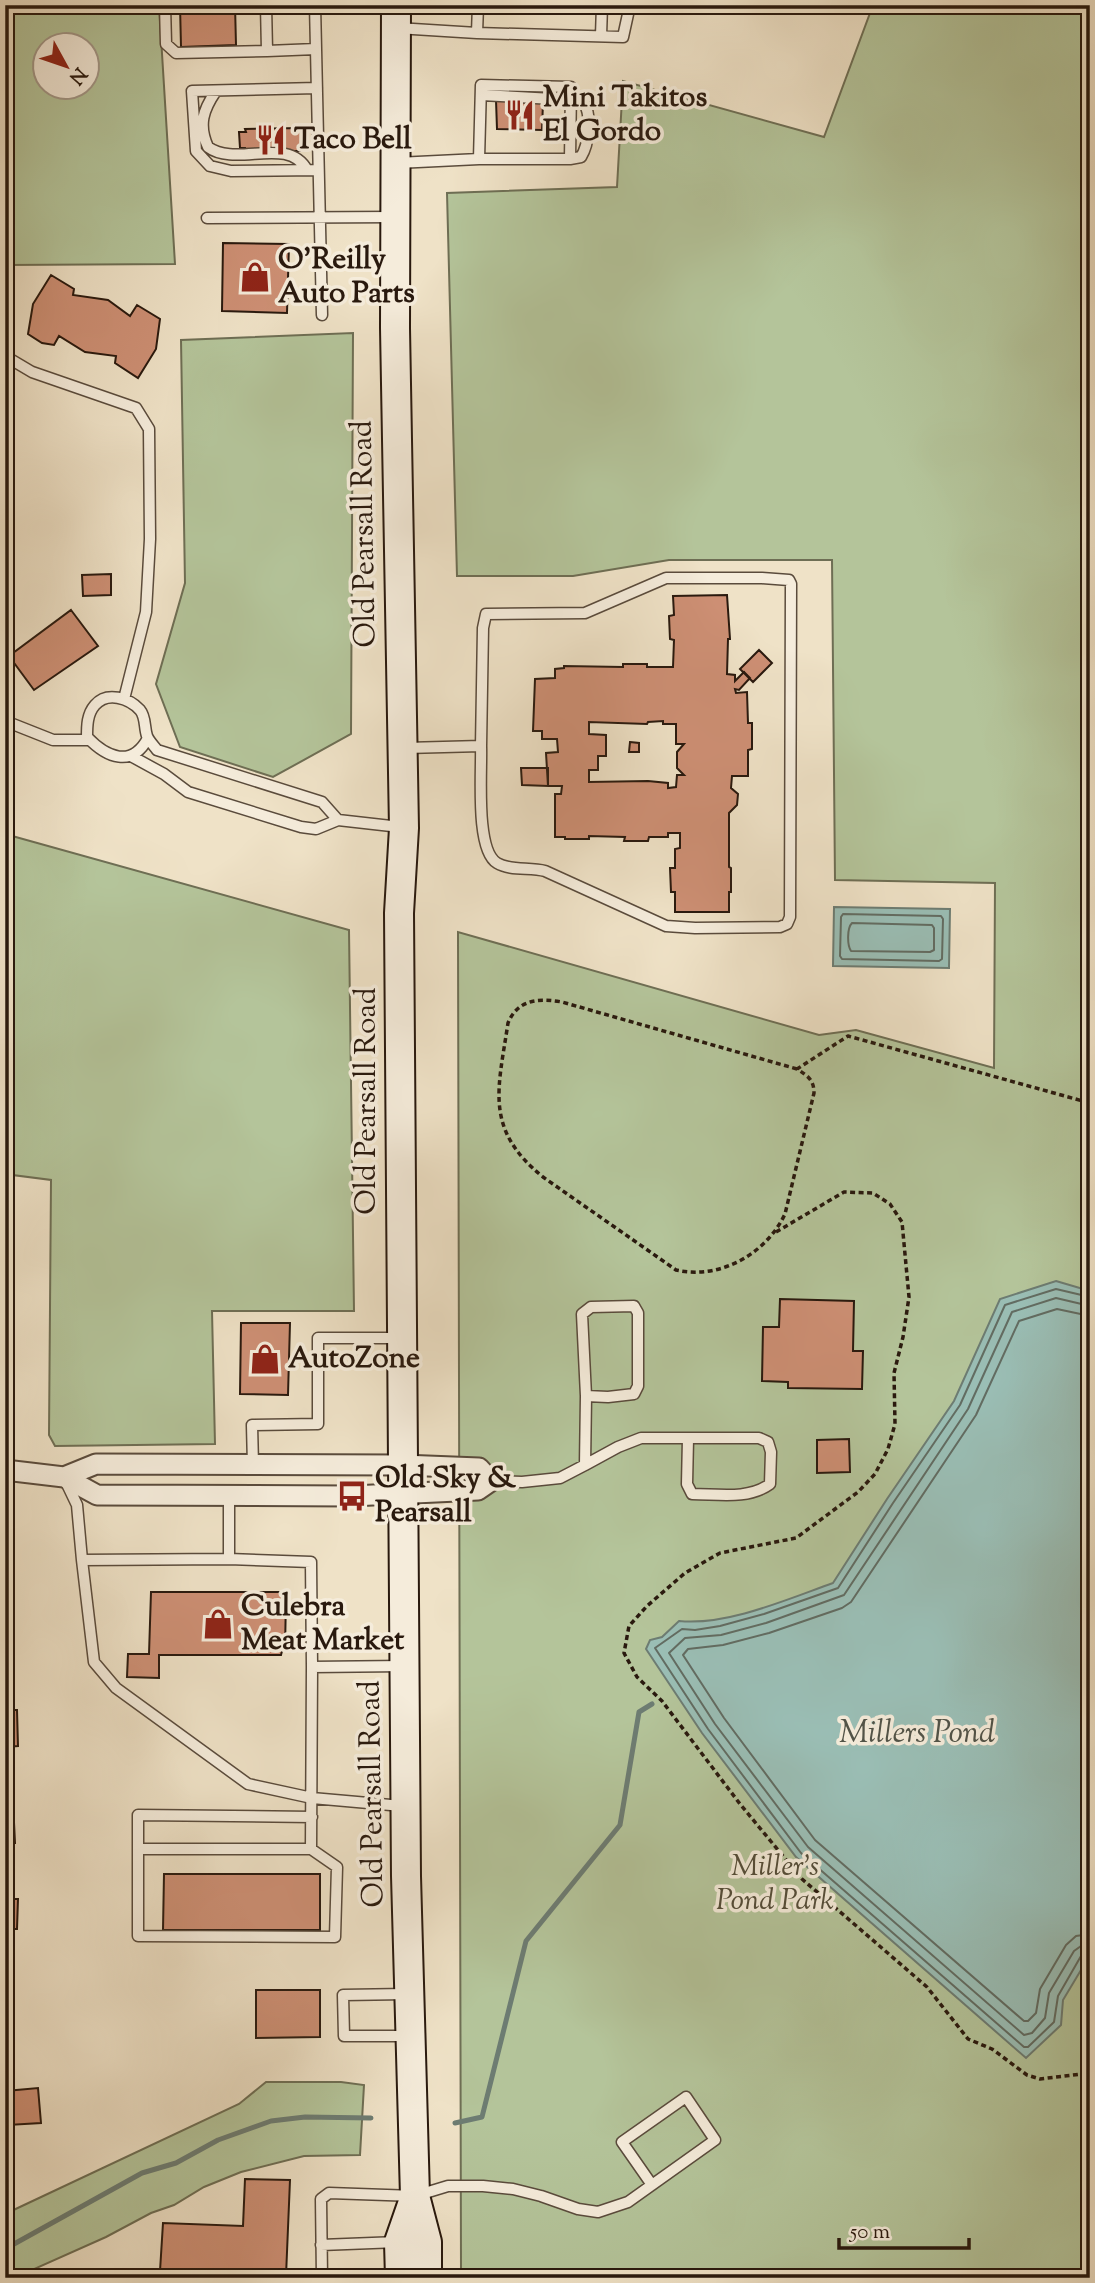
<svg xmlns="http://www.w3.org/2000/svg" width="1095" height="2283" font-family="'Sorts Mill Goudy',serif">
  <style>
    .green { fill: #b4c49a; stroke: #6e6e54; stroke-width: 2; fill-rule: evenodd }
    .water { fill: #9abeb5; stroke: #6d7c72; stroke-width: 2 }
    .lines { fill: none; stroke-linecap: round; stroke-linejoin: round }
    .shore { stroke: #626c62; stroke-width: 2 }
    .stream { stroke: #6d7c72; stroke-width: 5 }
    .building { fill: #cd8f74; stroke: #29190e; stroke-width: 2; fill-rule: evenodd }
    .lane-casing { stroke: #5a4b3c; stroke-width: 13 }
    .street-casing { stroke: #5a4b3c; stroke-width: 23 }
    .secondary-casing { stroke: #29190e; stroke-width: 32 }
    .path { stroke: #29190e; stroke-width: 3.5; stroke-dasharray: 5 3.5; stroke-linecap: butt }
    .lane { stroke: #f5ecdb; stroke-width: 10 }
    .street { stroke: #f5ecdb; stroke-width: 19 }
    .secondary { stroke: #f5ecdb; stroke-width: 28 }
    .labels { text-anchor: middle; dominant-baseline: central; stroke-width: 7; stroke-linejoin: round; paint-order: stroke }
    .poi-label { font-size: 30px; font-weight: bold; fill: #29190e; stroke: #f5ecdb; text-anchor: start }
    .street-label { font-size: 30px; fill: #29190e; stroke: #f5ecdb }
    .park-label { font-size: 30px; font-style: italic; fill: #534c38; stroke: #f5ecdb }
    .water-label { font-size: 32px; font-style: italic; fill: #515348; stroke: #f5ecdb }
  </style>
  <rect width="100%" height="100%" fill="#efe2c7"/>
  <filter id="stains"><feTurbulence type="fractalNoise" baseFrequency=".00286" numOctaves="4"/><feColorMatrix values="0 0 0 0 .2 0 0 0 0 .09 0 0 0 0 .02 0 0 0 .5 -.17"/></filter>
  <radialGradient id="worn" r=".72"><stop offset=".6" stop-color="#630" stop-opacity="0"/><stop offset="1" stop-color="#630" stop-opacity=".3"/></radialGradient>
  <path class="green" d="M5,5h154l16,259 -170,1zM46,46h42v42h-42z
    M873,5h217v2273h-613l-16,-7 -3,-1339 361,103 37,-5 138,38 1,-185 -160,-3 -3,-320h-163l-96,16h-116l-10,-383 170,-6 6,-106 201,56z
    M353,333l-2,401 -78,43 -93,-30 -24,-63 29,-101 -4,-243z
    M5,834l344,96 5,381h-142l3,133 -160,2 -6,-11 2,-255 -46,-6z
    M266,2082h75l23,3 -4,70 -56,1 -63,16 -37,15 -30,18 -23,8 -45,24 -72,32 -12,9h-17v-64l234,-110z"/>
  <path class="water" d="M834,907l116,2 -1,59 -116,-2z
    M1056,1281l34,10v664l-27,45 -2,25 -35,33 -230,-201 -94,-124 -56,-84 4,-9 12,-3 17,-16c48,5 109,-22 154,-38l54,-84 67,-98 46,-102z"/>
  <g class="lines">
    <path class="shore" d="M843,914l98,2 2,3 -1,40 -3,2 -97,-2 -2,-3 1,-39z
      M852,923l80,2 2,3v22l-4,2 -79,-1c-4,-6 -4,-23 1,-28z
      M1090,1297l-34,-8 -51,16 -45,100 -67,98 -55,85 -74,26 -44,12 -25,4 -13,-1 -27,19 53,81 93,124 223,194h4l26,-25 4,-26 23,-40 9,-3
      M1090,1306l-34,-8 -44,14 -44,97 -124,186 -78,28 -45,12 -36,3 -16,15 46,71 93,123 216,188 8,-2 13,-15 4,-25 25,-42 7,-5 9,-2
      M1090,1316l-33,-7 -38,12 -43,94 -125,187 -9,6 -73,25 -46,12 -35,4 -5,6 41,63 91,122 209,181h4l8,-8 4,-24 26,-44 10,-9 14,-2"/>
    <path class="stream" d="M455,2123l27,-6 44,-176 94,-116 19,-113 13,-8
      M5,2249l137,-76 34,-10 42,-23 53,-19 34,-4 66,1"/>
  </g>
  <path class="building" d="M180,5h55l1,40 -55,2z
    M498,5h63l-63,4z
    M496,100l47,2 -1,28 -45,-1z
    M303,128l1,23h-59v-3h-5l-1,-16h7l-1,-3z
    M223,243l66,1 -2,69 -65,-2z
    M51,275l23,14 -1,6 35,5 22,16 7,-11 23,14 -4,30 -18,29 -23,-15 1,-7 -31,-4 -26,-16 -5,9 -12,-2 -14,-9 5,-30z
    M111,574v21l-28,1 -1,-21z
    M727,595l3,44h-2l-1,35 8,1v6l9,-9 6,6 -11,12 -4,-1 1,4 11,-1 1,31h4v26l-4,1v26h-16l-1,12 7,6 -1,11 -8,8v54l2,1v24h-2v20h-54v-20h-4l-1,-24h5v-19l5,-1v-15h-12v4h-19l-1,4h-24l1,-4 -36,-1v3h-24v-2h-10v-43h6l1,-8h-14l-2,-33 12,-1 -1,-13h-15v-8h-9l2,-52 20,-1v-9l9,-1v-2l59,1v-3h24v3h26l1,-27 -4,-1 -1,-23 5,-1 -1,-19zM663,721v3h13v20h8l-7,8v16l7,7h-7l-1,12 -8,1v-5l-20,-2 -59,1v-12h9v-14h8v-21l-17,-1v-12l58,2 1,-2z
    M71,610l27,36 -64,44 -25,-34z
    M759,650l13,13 -19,19 -13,-13z
    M630,742l9,1v9h-10z
    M521,768h27v18l-26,-1z
    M780,1299l74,2 -1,50h10l-1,38 -74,-1v-6l-26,-1 1,-54h16z
    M241,1323h49l-2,72 -48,-1z
    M849,1439l1,33 -33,1v-33z
    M151,1592h130v4h5l-1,55h-3l-1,4h-122v23l-32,-1 1,-23h21z
    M5,1710h12l1,36 -13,1z
    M5,1756h6l-1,38h-5z
    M5,1802h8l2,41h-10z
    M5,1851h4l1,41 -5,1z
    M164,1874h156v56h-157z
    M5,1899h13l-1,30h-11v8z
    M256,1990h64v47l-64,1z
    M5,2041l4,1 -3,41h-1z
    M38,2088l3,35 -33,2 -2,-34z
    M245,2179l45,1 -4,96 -126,-5 3,-48 80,3z"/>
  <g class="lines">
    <g class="lane-casing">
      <path id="lane" d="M165,5l1,39 10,9 91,-2
        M266,5l1,46 49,-2 -1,-44
        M397,28l80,5 146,4 7,-32
        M477,33l1,-28
        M601,36l1,-31
        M316,49l6,266
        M317,88l-125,3 4,60 14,15 21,5 87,-1
        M216,91c-13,19 -18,34 -8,56 28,21 80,-12 99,23
        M481,95l90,5 13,3c8,13 5,41 -3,54l-11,2
        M397,163l82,-4h91l1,-72 -90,-2 -2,74
        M207,218l188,-1
        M5,356l27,16 104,36 13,21 1,110 -4,73 -22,87
        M5,721l48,19h37
        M148,738c-16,30 -41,20 -61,-1 0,-11 0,-23 8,-32 12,-14 34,-7 45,5 6,7 4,17 7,26 2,5 7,10 10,14l165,52 16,18
        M406,748l75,-2c1,25 -6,104 16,117 13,8 33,4 48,8l121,55 29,2 85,-1 7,-3 3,-7 1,-333 -2,-4 -27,-2h-96l-81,35 -99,1 -3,14 -2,118
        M131,756l33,18 24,18 113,35 15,2 22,-9 62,7
        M253,1465l-1,-40 66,-1v-86h83
        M585,1465l33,-18 23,-9h118l9,4 3,10 -1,32c-22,16 -52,10 -78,10l-5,-10 1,-45
        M491,1481l31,1 38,-4 25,-13 1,-69 -4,-82 9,-7 43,-1 4,7v73l-4,8 -26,3 -22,-1
        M66,1482l11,23 5,55 147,-1 82,3 1,105 92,-1
        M229,1495v64
        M82,1560l12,102 22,26 132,96 64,14 90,8
        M138,1849v-34l174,2
        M311,1849l26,18 -2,70 -197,-1v-87h173l1,-182
        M406,1994l-63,1 1,41h62
        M321,2245l77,-3
        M322,2278l-1,-79 8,-6 86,3 33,-10h35l30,3 28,7 37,13 20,3 30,-10 87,-62 -29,-43 -64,45 30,43"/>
    </g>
    <g class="street-casing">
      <path id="street" d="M5,1470l59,7 33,18 255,1 126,-6 13,-9 -12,-13 -77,-3 -306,-1 -32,13"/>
    </g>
    <g class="secondary-casing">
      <path id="secondary" d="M396,5l-1,323 9,500 -5,85 7,963 9,320 12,46v36
        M400,2278l-1,-36 16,-46"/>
    </g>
    <path class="path" d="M797,1069l-235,-67c-23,-4 -44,-3 -54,21 -10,67 -24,106 35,154l133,93c44,10 90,-16 109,-56l29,-121c0,-13 -6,-17 -17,-24l51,-33 242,67
      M776,1232l68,-40 29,1 17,11 12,18 7,75 -6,40 -9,36 1,51 -7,25 -13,25 -17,18 -62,46 -76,15 -35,20 -38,33 -18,20 -5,27 13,24 25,24 78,103 62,75 125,108 41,52 24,10 35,26 13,4 50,-6"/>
    <use href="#lane" class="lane"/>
    <use href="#street" class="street"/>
    <use href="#secondary" class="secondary"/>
  </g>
  <defs>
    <g id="restaurant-bare" transform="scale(2.415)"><path d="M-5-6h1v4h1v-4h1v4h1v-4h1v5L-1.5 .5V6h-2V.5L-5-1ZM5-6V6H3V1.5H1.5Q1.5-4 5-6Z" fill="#8f2418" stroke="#f5ecdb" stroke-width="2.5" paint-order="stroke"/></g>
    <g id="shop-bare" transform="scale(2.415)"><path d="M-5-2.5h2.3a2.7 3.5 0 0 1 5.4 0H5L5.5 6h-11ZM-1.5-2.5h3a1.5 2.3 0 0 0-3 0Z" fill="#8f2418" stroke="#f5ecdb" stroke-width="2.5" paint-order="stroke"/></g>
    <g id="bus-bare" transform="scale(2.415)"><path d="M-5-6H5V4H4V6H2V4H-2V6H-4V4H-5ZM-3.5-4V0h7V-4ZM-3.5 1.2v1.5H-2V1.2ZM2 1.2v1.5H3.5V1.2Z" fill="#8f2418" stroke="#f5ecdb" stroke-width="2.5" paint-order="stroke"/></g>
  </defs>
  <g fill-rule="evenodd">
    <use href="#restaurant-bare" x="520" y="115"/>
    <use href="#restaurant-bare" x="271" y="140"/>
    <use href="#shop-bare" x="255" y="277"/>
    <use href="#shop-bare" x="265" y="1359"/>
    <use href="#bus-bare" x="352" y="1496"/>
    <use href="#shop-bare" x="218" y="1624"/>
  </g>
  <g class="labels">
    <g class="poi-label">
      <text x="543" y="98">Mini Takitos<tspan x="543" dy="34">El Gordo</tspan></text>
      <text x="294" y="140">Taco Bell</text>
      <text x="278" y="260">O'Reilly<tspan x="278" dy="34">Auto Parts</tspan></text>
      <text x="288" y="1359">AutoZone</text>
      <text x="375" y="1479">Old Sky &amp;<tspan x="375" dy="34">Pearsall</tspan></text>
      <text x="241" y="1607">Culebra<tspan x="241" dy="34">Meat Market</tspan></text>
    </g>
    <g class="street-label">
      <text transform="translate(365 534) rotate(-91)">Old Pearsall Road</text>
      <text transform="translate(367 1101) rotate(-90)">Old Pearsall Road</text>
      <text transform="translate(373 1794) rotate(-91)">Old Pearsall Road</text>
    </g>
    <g class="park-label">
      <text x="775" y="1867">Miller's<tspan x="775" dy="34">Pond Park</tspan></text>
    </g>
    <g class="water-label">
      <text x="917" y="1734">Millers Pond</text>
    </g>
  </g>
  <rect width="1095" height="2283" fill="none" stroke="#efe2c7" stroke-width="28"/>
  <rect x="7" y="7" width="1081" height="2269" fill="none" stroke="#29190e" stroke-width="3.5"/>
  <rect x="14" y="14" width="1067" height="2255" fill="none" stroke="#29190e" stroke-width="2"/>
  <g transform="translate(66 66) rotate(130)"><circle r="33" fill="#f5ecdb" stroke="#a39889" stroke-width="2"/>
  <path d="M0-5L12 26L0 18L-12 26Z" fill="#8f2418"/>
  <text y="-10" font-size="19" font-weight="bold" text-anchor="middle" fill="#29190e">N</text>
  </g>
  <path d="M839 2238v10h130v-10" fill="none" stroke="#29190e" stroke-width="3.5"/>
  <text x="850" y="2238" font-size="21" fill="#29190e" stroke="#f5ecdb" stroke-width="5" paint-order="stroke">50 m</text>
  <rect width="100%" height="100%" filter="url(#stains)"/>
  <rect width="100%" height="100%" fill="url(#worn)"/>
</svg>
